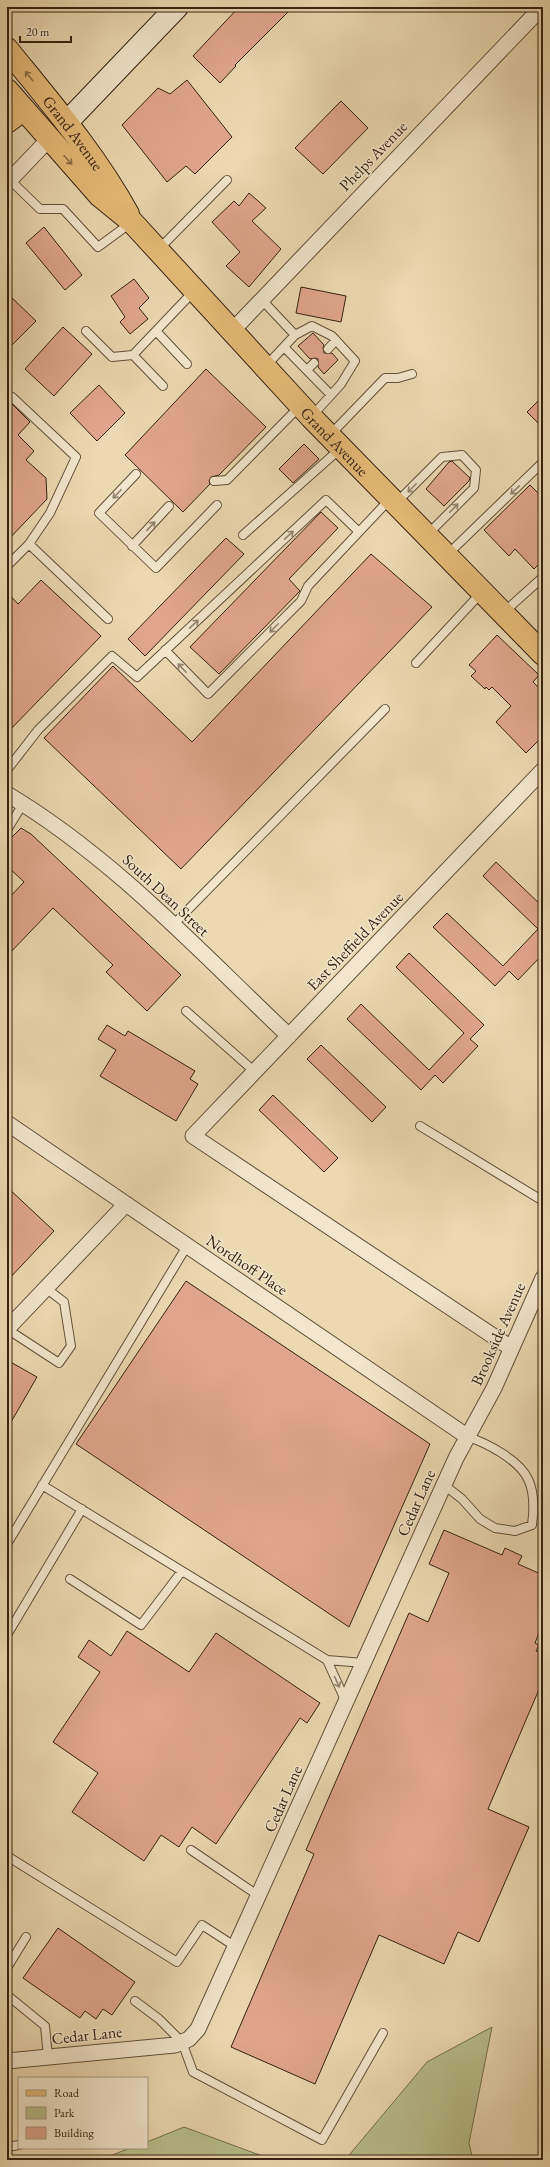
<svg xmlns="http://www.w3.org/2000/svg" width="550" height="2167" font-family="'EB Garamond',serif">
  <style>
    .green { fill: #b8bf8c; stroke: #76704e }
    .building { fill: #e0a68d; stroke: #342211 }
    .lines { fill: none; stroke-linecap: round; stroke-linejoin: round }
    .lane-casing { stroke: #625039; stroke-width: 10 }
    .street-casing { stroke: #625039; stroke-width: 17 }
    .secondary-casing { stroke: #342211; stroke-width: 24 }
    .primary-casing { stroke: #342211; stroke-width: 24 }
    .highway-casing { stroke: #342211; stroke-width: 24 }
    .lane { stroke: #f3e6cc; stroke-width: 8 }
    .street { stroke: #f3e6cc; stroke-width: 15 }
    .secondary { stroke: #f3e6cc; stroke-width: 22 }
    .primary { stroke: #e6bc78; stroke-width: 22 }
    .highway { stroke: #e6bc78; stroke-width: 22 }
    .oneway { stroke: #8d6f44 }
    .oneway2 { stroke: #94846e }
    .labels { text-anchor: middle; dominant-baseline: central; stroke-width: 3; stroke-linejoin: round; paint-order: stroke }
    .street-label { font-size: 16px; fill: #342211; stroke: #f3e6cc }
  </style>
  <rect width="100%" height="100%" fill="#ecd8b1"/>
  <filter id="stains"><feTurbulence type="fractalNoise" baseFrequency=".005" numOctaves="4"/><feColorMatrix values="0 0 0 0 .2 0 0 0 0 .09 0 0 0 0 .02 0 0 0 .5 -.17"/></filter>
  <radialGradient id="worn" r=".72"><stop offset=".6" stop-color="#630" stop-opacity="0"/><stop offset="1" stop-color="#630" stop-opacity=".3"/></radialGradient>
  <path class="green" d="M492,2027l-23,116 4,17h-128l82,-98z
    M184,2127l89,33h-173l30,-12h17v-6z"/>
  <path class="building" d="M239,7h54l-58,58 1,1 -16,17 -27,-27z
    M187,80l45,57 -37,37 -9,-8 -19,16 -45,-57 36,-37 12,6z
    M341,101l27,27 -45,46 -28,-26z
    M249,193l17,15 -14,13 29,28 -32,38 -23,-21 14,-14 -28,-30 22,-21 5,5z
    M44,227l38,48 -17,15 -39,-47z
    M134,279l15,19 -10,10 9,11 -18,15 -10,-12 5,-5 -14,-21z
    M301,287l45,9 -5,26 -45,-9z
    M7,293l29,28 -29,29z
    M63,327l29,27 -38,42 -29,-27z
    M313,333l11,12 -1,3 1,5h8l6,7 -14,14 -6,-7v-8l-3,-1 -5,1 -12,-13z
    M206,369l60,58 -47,48 -8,2 -2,4 1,3 -27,28 -58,-57z
    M99,385l26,28 -28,28 -27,-28z
    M543,396v32l-16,-16z
    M7,399l23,23 -12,13 16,16 -8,9 20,18 1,21 -40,42z
    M304,444l15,15 -26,24 -14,-14z
    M452,461l18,17 -1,3 -25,25 -18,-17 23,-27z
    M530,485l13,13v62l-9,9 -19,-20 -6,7 -25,-26z
    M321,512l17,16 -49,51 11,12 -81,83 -29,-27z
    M226,538l18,16 -99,102 -17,-17z
    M371,554l61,53 -251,262 -137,-131 69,-72 79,76z
    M41,580l60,56 -94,97v-141l11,12z
    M497,635l42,40 -6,7 10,10v44l-17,17 -30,-31 15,-16 -19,-19 -3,3 -3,-3 -1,2 -14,-13 5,-5 -7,-6z
    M21,828l10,6 150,141 -34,36 -41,-39 7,-7 -60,-57 -46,48v-56l17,-18 -17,-16v-24z
    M496,862l47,45v47l-25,26 -9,-9 -14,15 -62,-59 14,-14 56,53 35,-37 -55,-53z
    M409,953l75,72 -14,14 8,7 -35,37 -8,-8 -14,15 -74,-71 14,-15 68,66 35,-37 -68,-66z
    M107,1025l18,11 3,-5 67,40 -5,8 8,5 -22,37 -76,-45 16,-26 -18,-11z
    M321,1045l65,62 -14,15 -65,-63z
    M273,1095l65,63 -14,14 -65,-62z
    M7,1187l47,44 -47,50z
    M186,1281l244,163 -81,183 -273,-183z
    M7,1360l30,17 -30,52z
    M444,1530l58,25 3,-7 17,8 -4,8 25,11v48l-8,20 4,2 -3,6 7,2v27l-55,129 41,18 -50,115 -21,-10 -14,32 -65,-29 -64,149 -84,-37 83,-193 -8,-4 103,-237 19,9 21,-49 -20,-9z
    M127,1631l62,41 27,-39 104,70 -13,20 -7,-5 -84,126 -24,-17 -13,20 -18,-12 -17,26 -72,-49 26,-39 -45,-31 47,-70 -22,-15 11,-17 22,16z
    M58,1928l77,54 -23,33 -9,-6 -7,10 -11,-8 -5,7 -57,-40z"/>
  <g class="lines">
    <g class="lane-casing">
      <path id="lane" d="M10,180l30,29h23l35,38 34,-25
        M159,249l68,-69
        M262,300l33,35 -30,32
        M86,331l26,26 21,-2
        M156,331l31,33
        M295,335l17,-9 20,10 23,25 -14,23 -29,32
        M284,347l47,48
        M328,349l8,-9
        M307,370l7,-7
        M163,386l-30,-31 61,-64
        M12,397l64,60 -26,56 -21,31
        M330,435l55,-57h13l14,-4
        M136,474l-37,39 57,55 61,-63
        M214,481l13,-1 73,-74
        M396,503l46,-46 20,-2 14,15 -2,18 -47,47
        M243,535l98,-87
        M132,546l37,-40
        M447,555l96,-93
        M7,566l22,-22 79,75
        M503,613l40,-36
        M165,650l43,44 93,-93 7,-15 82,-87
        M416,663l65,-70
        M7,770l31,-40 74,-74 25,21 189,-177 32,31
        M7,830l16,-26
        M173,925l212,-216
        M186,1011l69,61
        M420,1126l123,75
        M7,1329l52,34 12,-17 -7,-44 -17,-13
        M42,1485l285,175 37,3
        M444,1485l18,14 18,20 15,9 20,3 17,-6c2,-15 3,-32 -4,-46 -9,-19 -41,-36 -60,-42
        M7,1544l180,-298
        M70,1579l71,46 41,-54
        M7,1635l75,-126
        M327,1660l19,42
        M191,1850l68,46
        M7,1856l170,106 25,-37 34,22
        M7,1968l19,-31
        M7,1995l38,31 3,31
        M135,2001l24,18 23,23 11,30 129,68 61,-107
        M7,2147l12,-2"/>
    </g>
    <g class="street-casing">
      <path id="street" d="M7,183l42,-44
        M232,331l310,-324
        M7,794c107,64 192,157 282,242
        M7,1123l461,314
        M7,1329l119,-125
        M511,1348l-318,-212 350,-366
        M7,2061l168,-16 14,-6 9,-10 258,-571 38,-70 49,-110"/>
    </g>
    <g class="secondary-casing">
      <path id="secondary" d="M67,122l110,-115"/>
    </g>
    <g class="primary-casing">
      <g id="primary">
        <path id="s1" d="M7,49c43,53 88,105 121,165"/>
        <path id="s2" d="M7,90l93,106 32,26 179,195 232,237"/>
      </g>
    </g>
    <g class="highway-casing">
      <path id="highway" d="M7,122l16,-12"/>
    </g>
    <use href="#lane" class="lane"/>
    <use href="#street" class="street"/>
    <use href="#secondary" class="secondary"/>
    <use href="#primary" class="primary"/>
    <use href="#highway" class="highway"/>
  </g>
  <defs><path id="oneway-shaft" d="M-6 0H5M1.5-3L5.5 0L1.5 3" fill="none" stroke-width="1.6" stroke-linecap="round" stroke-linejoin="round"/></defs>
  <g class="oneway">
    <use href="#oneway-shaft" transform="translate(29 76) rotate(-129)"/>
    <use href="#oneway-shaft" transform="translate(68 160) rotate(48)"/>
  </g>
  <g class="oneway2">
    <use href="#oneway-shaft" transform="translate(412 488) rotate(135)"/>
    <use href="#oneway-shaft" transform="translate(515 490) rotate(136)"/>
    <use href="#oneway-shaft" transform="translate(117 494) rotate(134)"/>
    <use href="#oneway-shaft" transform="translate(454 508) rotate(-46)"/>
    <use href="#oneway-shaft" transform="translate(151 526) rotate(-47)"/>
    <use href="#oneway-shaft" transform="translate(289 535) rotate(-43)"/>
    <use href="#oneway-shaft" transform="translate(194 624) rotate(-43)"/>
    <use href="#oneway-shaft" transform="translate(274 628) rotate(135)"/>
    <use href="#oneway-shaft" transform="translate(182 668) rotate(-134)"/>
    <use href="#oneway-shaft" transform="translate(337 1682) rotate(66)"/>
  </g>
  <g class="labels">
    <g class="street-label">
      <text stroke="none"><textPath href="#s1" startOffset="107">Grand Avenue</textPath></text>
      <text transform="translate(373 156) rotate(-46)">Phelps Avenue</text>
      <text stroke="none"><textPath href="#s2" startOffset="481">Grand Avenue</textPath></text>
      <text transform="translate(166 895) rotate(43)">South Dean Street</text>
      <text transform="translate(355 941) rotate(-46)">East Sheffield Avenue</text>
      <text transform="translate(247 1265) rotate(34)">Nordhoff Place</text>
      <text transform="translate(498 1334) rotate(-66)">Brookside Avenue</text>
      <text transform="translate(416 1503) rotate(-66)">Cedar Lane</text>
      <text transform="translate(283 1799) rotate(-66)">Cedar Lane</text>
      <text transform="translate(87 2035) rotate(-6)">Cedar Lane</text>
    </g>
  </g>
  <rect width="550" height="2167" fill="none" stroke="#ecd8b1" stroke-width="24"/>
  <rect x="8" y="8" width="534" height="2151" fill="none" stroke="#342211" stroke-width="2"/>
  <rect x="12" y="12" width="526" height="2143" fill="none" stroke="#342211"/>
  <rect x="18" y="2077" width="130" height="72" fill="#f3e6cc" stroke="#a79881"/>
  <rect x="26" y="2090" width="20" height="6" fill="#e6bc78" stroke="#a79881"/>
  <text x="54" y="2097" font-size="12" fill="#342211">Road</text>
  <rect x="26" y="2107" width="20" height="12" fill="#b8bf8c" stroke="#a79881"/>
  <text x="54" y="2117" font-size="12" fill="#342211">Park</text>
  <rect x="26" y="2127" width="20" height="12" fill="#e0a68d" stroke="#a79881"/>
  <text x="54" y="2137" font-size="12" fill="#342211">Building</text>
  <path d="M20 36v6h51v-6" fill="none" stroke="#342211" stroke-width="2"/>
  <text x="26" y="36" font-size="12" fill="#342211" stroke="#f3e6cc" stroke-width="3" paint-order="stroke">20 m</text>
  <rect width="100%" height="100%" filter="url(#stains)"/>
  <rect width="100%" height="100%" fill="url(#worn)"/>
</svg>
